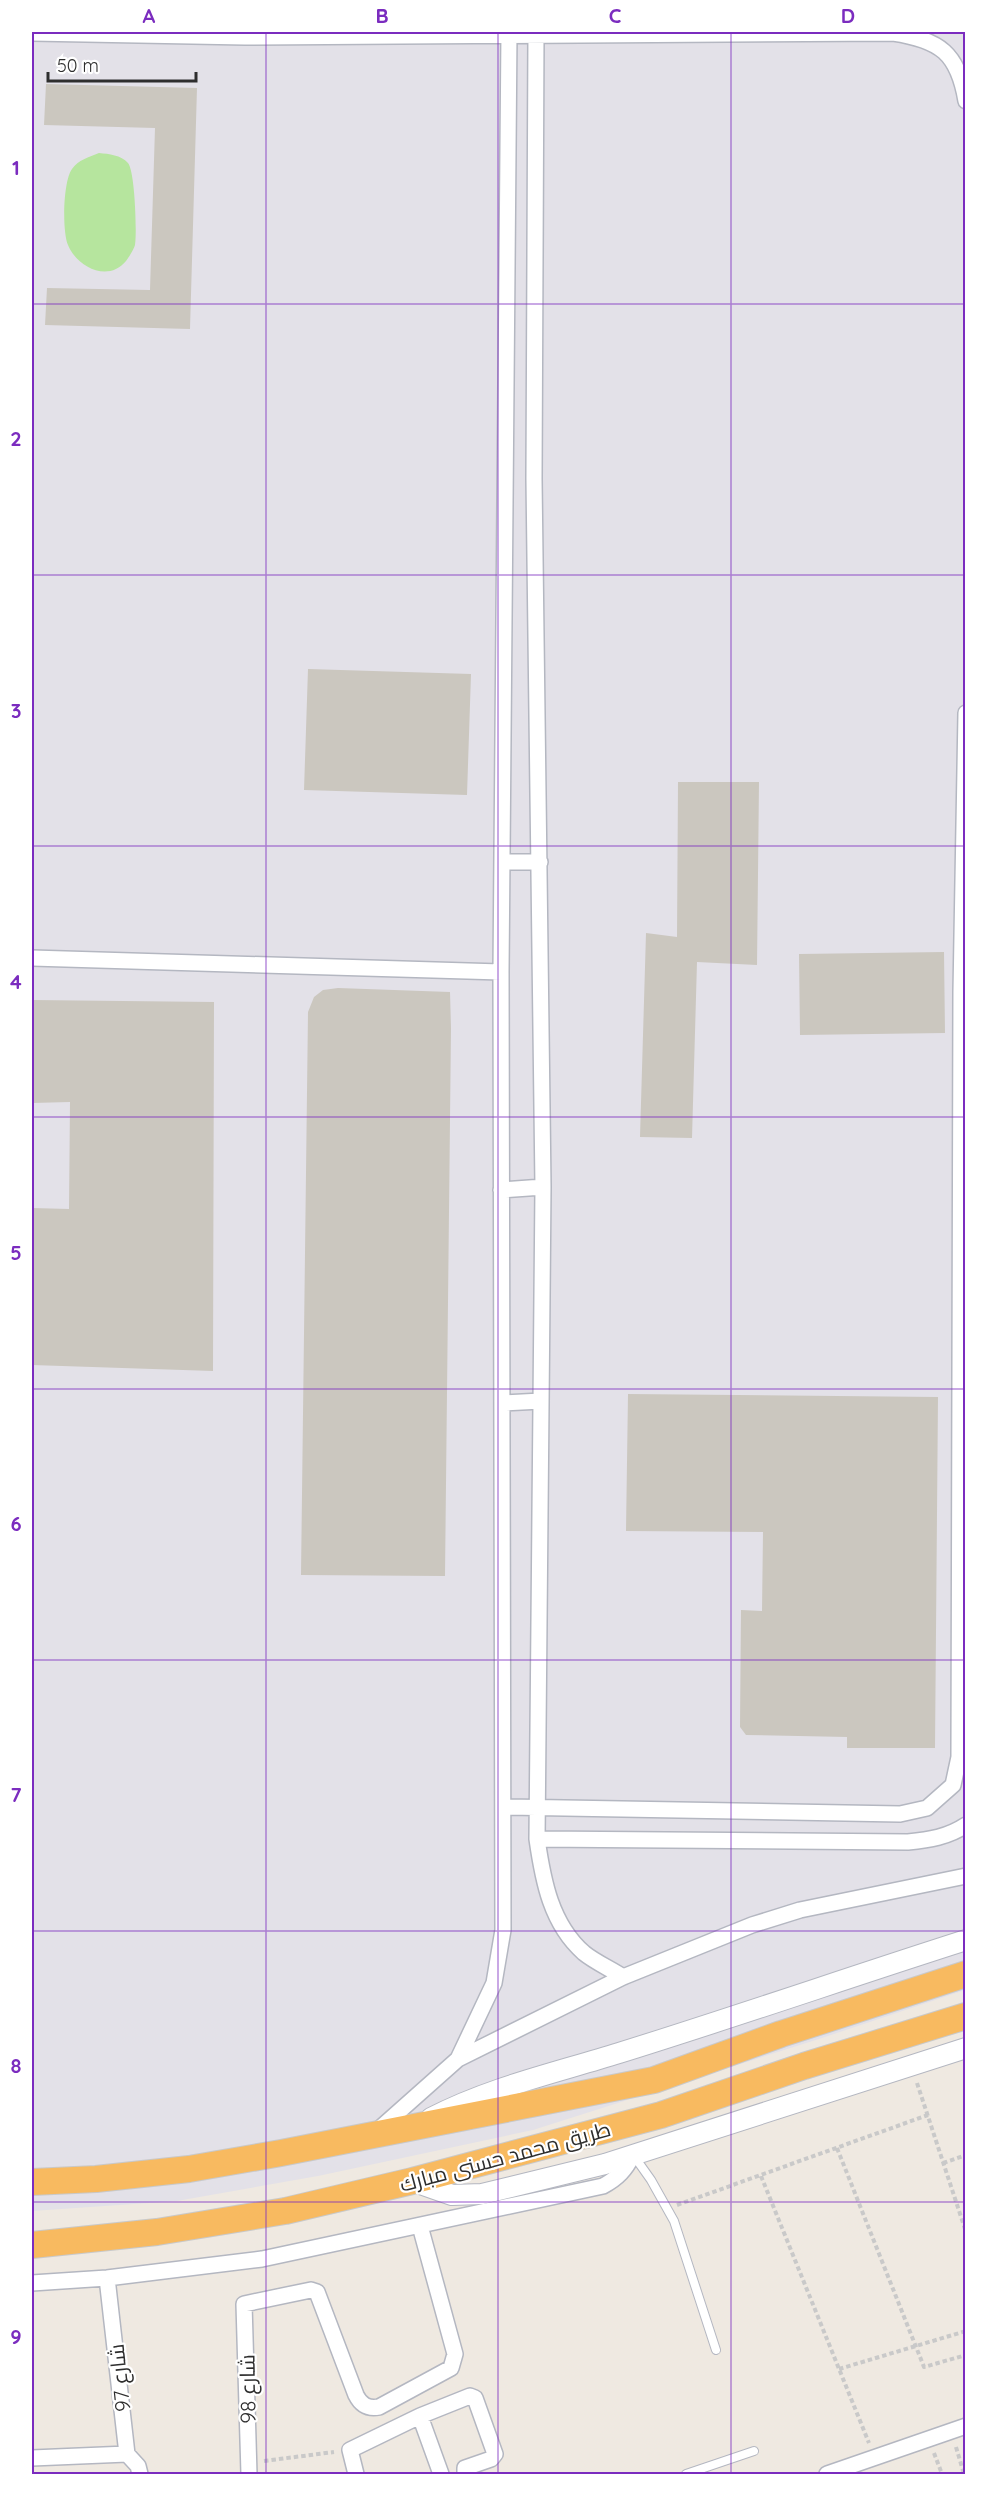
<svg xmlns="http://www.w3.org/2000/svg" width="997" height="2506" font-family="Quicksand,Cairo,sans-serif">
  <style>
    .industrial { fill: #e3e1e8 }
    .green { fill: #b6e59e }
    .building { fill: #cbc7bf }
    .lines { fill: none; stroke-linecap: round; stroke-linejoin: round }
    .service-casing { stroke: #b4b7c1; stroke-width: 10 }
    .minor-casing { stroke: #b4b7c1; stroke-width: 18 }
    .tertiary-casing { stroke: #b4b7c1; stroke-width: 22 }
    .trunk-casing { stroke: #c9c9c9; stroke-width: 28 }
    .path { stroke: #c9c9c9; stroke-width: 4; stroke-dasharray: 4.5 3; stroke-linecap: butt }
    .service { stroke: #fff; stroke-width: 8 }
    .minor { stroke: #fff; stroke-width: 15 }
    .tertiary { stroke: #fff; stroke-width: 20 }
    .trunk { stroke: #f8ba60; stroke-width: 26 }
    .grid { fill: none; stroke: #7b2cbf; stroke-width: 1.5; stroke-opacity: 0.55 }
    .labels { text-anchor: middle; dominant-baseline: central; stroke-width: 4.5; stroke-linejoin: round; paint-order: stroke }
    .street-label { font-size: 21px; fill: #2e2e2e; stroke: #fff }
    .neatline { fill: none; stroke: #7b2cbf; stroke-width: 2 }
    .grid-label { font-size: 20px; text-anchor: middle; font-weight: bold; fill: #7b2cbf }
  </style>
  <rect width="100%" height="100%" fill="#efe9e1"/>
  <path class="industrial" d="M32,32h933v1958l-143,48 -289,92 -215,46 -141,25 -145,10z"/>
  <path class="green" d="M99,153c10,1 22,2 29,10 7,8 9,70 7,82 -1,4 -6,12 -9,16 -18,22 -49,6 -58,-16 -6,-14 -5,-64 4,-76 6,-9 17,-12 27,-16z"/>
  <path class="building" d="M46,84l151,4 -7,241 -145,-4 2,-37 103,2 5,-162 -111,-3z
    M308,669l163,5 -4,121 -163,-5z
    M678,782h81l-2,183 -60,-3 -5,176 -52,-1 6,-204 31,4z
    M944,952l1,81 -145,2 -1,-81z
    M338,988l112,4 1,36 -6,548 -144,-1 7,-563 6,-15 9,-7z
    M32,1000l182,2 -1,369 -181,-6v-157l37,1 1,-107 -38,1z
    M628,1394l310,3 -3,351h-88v-11l-101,-2 -6,-8 1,-117 21,1 1,-79 -137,-1z"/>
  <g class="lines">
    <g class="service-casing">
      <path id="service" d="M634,2156l17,24 23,41 42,129
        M686,2474l68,-23"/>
    </g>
    <g class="minor-casing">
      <path id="minor" d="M536,32l-2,447 9,708 -6,652c6,42 14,85 47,114 11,9 27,16 39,24
        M32,33l213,4 648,-4c47,7 65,20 73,68
        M502,862h38
        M32,958l469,14
        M501,1190l42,-3
        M502,1403l39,-2
        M504,1807l396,7 27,-6 26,-23 6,-28 2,-765 5,-279
        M537,1839l371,3c21,-2 40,-5 58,-17
        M458,2059l36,-76 9,-53 -2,-958 8,-940
        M377,2131l81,-72 165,-82 129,-52 48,-15 166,-34
        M107,2278l20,176 11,12 2,8
        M32,2283l75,-5 155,-19 341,-73c15,-8 22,-16 30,-31
        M420,2416l50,-20 5,2 20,56 -4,5 -26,9v6
        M32,2458l95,-4
        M249,2474l-5,-170 67,-14 6,2 39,103c5,10 12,14 23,12l72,-39 4,-14 -35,-128
        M356,2474l-6,-24 70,-34 21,58
        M827,2474l139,-48"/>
    </g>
    <g class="tertiary-casing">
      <path id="tertiary" d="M431,2118c60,-31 124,-45 188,-65 116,-36 231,-76 347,-113
        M412,2181l40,14 30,-1 29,-7 94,-23 361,-116"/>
    </g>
    <g class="trunk-casing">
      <path id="trunk" d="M32,2182l64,-3 93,-10 92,-16 373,-73 127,-46 185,-60
        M32,2245l125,-13 128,-21 127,-30 249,-66 143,-49 162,-50"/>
    </g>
    <path class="path" d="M917,2083l49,149
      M837,2148l87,219 42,-12
      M943,2163l23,-8
      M761,2176l108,267
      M677,2205l251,-90
      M839,2369l127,-38
      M956,2447l8,27
      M934,2453l8,21
      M264,2461l70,-9"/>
    <use href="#service" class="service"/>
    <use href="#minor" class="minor"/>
    <use href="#tertiary" class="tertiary"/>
    <use href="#trunk" class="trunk"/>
  </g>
  <path class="grid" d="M266,32v2442M498,32v2442M731,32v2442M32,304h934M32,575h934M32,846h934M32,1117h934M32,1389h934M32,1660h934M32,1931h934M32,2202h934"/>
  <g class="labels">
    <g class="street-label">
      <text transform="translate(505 2156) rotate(-15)">طريق محمد حسنى مبارك</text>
      <text transform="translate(119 2378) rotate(-96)">شارع 97</text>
      <text transform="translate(247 2389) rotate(-91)">شارع 98</text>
    </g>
  </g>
  <rect width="997" height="2506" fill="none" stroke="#ffffff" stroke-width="66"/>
  <path d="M48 72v9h148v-9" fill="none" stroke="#2e2e2e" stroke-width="3"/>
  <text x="57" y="72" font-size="18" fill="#2e2e2e" stroke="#ffffff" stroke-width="4.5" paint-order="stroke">50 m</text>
  <rect x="33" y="33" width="931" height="2440" class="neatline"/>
  <g class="grid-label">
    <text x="149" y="23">A</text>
    <text x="382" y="23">B</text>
    <text x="615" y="23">C</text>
    <text x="848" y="23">D</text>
    <text x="16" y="175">1</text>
    <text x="16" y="446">2</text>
    <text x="16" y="718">3</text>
    <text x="16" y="989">4</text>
    <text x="16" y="1260">5</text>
    <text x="16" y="1531">6</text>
    <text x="16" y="1802">7</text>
    <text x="16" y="2073">8</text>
    <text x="16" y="2344">9</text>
  </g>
</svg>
